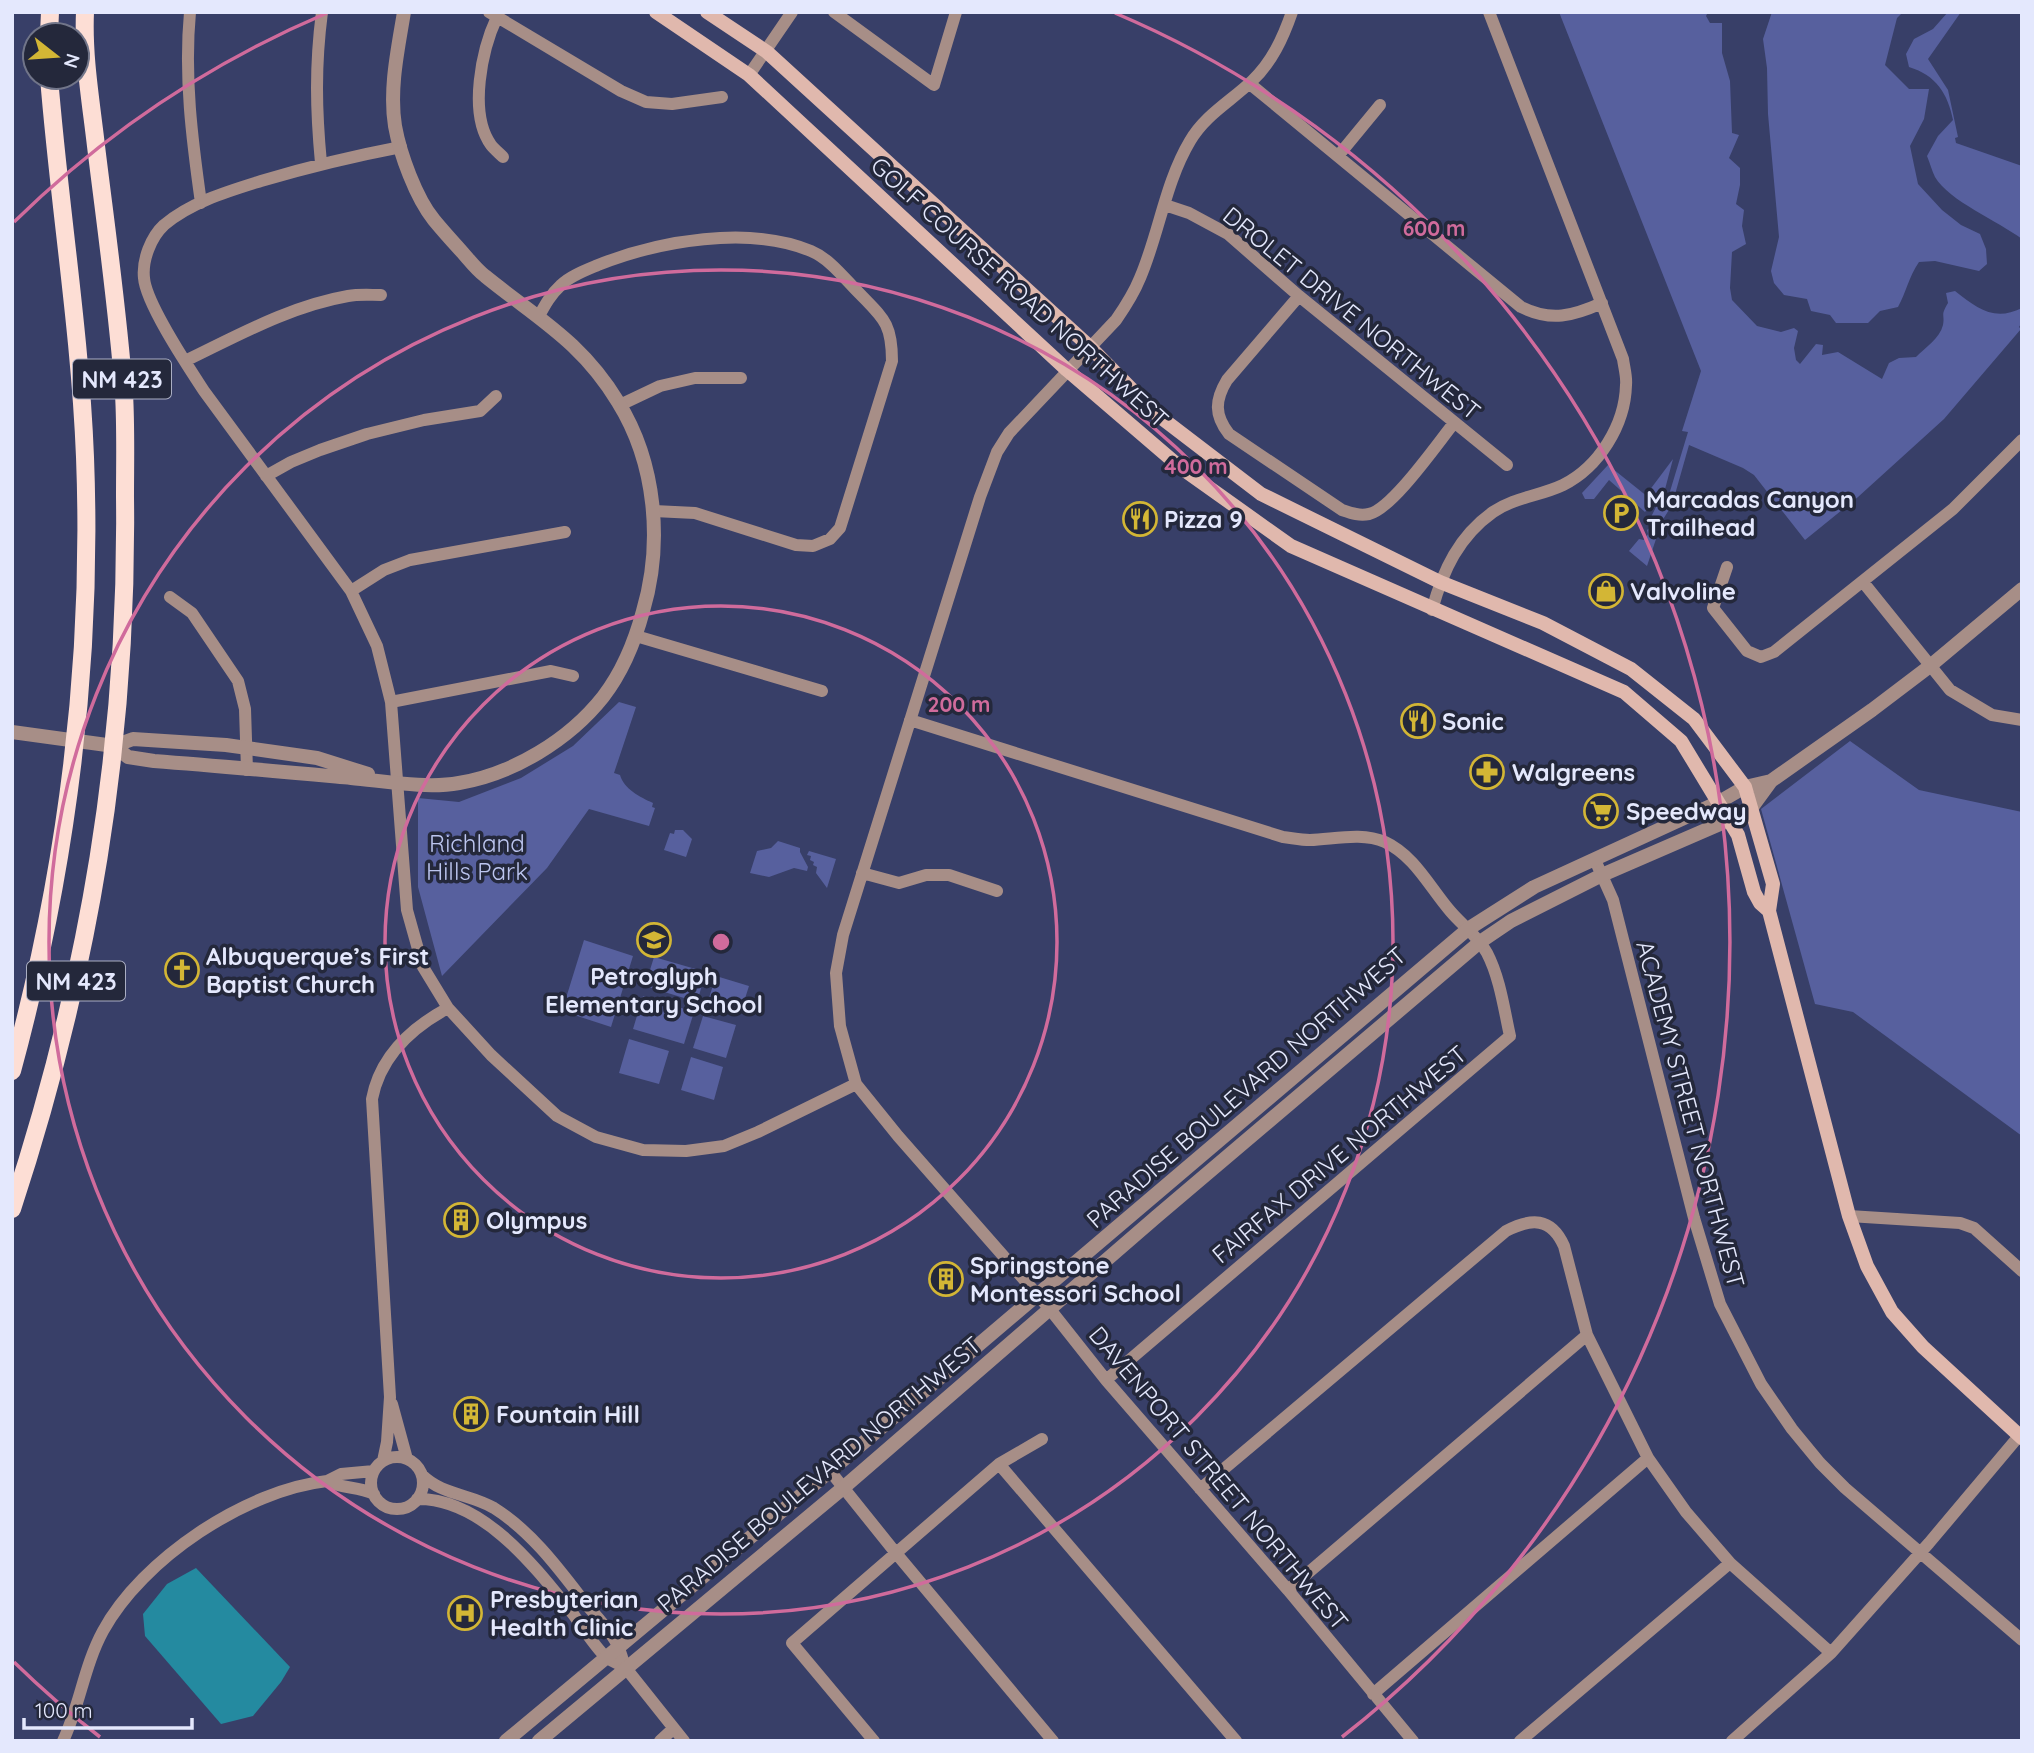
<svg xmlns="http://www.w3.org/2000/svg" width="2034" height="1753" font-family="Quicksand,sans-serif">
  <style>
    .green { fill: #57609e }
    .water { fill: #248aa0 }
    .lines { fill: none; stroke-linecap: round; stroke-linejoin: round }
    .minor { stroke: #a78e87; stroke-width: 12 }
    .tertiary { stroke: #a78e87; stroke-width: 14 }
    .secondary { stroke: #e0b8ad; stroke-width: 14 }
    .primary { stroke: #fdded5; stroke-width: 18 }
    .ring { fill: none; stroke: #d06b9c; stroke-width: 3.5 }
    .labels { text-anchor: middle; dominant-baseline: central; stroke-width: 7; stroke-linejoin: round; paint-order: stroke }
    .shield { fill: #24283b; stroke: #aaaec3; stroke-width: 2 }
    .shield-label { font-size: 23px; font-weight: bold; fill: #e4e8fd }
    .street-label { font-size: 24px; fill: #e4e8fd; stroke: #24283b }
    .poi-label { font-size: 24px; font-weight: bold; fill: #e4e8fd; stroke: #24283b; text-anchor: start }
    .park-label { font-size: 24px; fill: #bcc5ef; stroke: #24283b }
    .centre { fill: #d06b9c; stroke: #24283b; stroke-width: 3.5 }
    .ring-label { font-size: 21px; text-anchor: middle; font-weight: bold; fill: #d06b9c; stroke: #24283b; stroke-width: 7; stroke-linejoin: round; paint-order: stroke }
  </style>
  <rect width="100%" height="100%" fill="#383f68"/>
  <path class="green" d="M1559,12h149l-2,4 4,7h12v30l8,28 2,52 7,2 -10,23 11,10v17l-4,19 8,6 -2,16 4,18 -14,8 -2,36 2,12 25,26 24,6 13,-4 4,3 -4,17 2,12 4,4 16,-20 7,1 -1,10 16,-3 44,27 7,-16 10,-5 17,-1c9,-9 24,-19 27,-32 2,-11 -3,-9 5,-22l-2,-10 9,-2c22,17 39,31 67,17v14l-3,5 2,2 -77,90 -86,78 -53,43 -51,-65 -11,-7 -54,-23 -17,60 -10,16 -15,45 -18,-15 10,-12 5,1 4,-6 -1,-4 11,-9 -7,-4 6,-12 13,-3v-3l-2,-1 20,-66 -6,-1 19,-60z
    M1772,12h131l-6,6 -12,47 24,24h20l-5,30 -14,27 8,38 24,26 19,15 19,9 6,15 1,15 -8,7 -44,-10 -16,1c-10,14 -13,31 -21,45l-18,4 -12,12h-32l-6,-8 -19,-4 -4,-12 -23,-4 -10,-12 -3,-12 8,-34 -11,-123 -1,-46 -4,-29z
    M1948,12h13l-33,47 20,31 10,47 -3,1 1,5 66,23v73c-24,-18 -73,-38 -87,-62 -3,-6 -5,-14 -8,-21l11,-20 15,-16c-5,-26 -17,-45 -44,-53l-3,-13 8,-15 19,-10z
    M1673,459l-9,34 -10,4 -5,-6z
    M1608,465l45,36 -8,11 -36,-32 -15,19h-9l-3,-6z
    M619,702l17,5 -22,66 6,2c4,14 20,22 33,28l-1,4 3,1 -6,18 -60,-17 -42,59 -105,108 -24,-89v-89l41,4 62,-24 52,-32z
    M1850,741l69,49 103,22v324l-169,-124 -38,-8 -54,-195z
    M675,830h8l9,9 -6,18 -22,-7 6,-17 4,1z
    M778,841l22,7v4l8,15 -1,4 -13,-3 -25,9 -19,-4 7,-22 14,-3z
    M809,851l27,8 -9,29 -11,-15 1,-6 -4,-2 1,-3 -4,-2 1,-4 -4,-1z
    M584,940l49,16 -22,71 -49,-16z
    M654,957l52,15 -9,30 -52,-16z
    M716,976l33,10 -9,28 -33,-10z
    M643,996l51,16 -10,32 -51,-15z
    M703,1016l33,9 -10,33 -33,-10z
    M629,1039l40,12 -10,33 -40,-11z
    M691,1057l32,10 -9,33 -33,-10z"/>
  <path class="water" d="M196,1568l94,99 -9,15 -28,34 -32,8 -76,-88 -2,-22 24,-30z"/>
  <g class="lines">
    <path class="minor" d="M190,12c-6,65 2,127 11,191
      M489,12l132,79 25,11 26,2 50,-7
      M834,12l100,73 22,-73
      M1292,12c-9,26 -20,50 -40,69 -21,20 -47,34 -62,60 -25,42 -31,93 -50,137 -6,15 -15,29 -24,42l-107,113 -12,19 -17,45 -137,438 -7,38 4,53 16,58 42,52 151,172 57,72 182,210 125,151
      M497,17c-15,32 -29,96 -6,128 3,4 8,8 12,12
      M749,75l43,-63
      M1250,84l271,223c30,15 52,9 81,-4
      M401,147c-47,9 -93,20 -140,34 -32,10 -70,21 -97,44 -13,12 -22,35 -20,53 2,26 45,90 60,113l147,200 26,55 14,56 16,208 16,57 25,41 43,47 66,61 39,21 47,13 43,1 38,-5 34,-14 98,-48
      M1338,156l42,-51
      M321,163c-5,-53 -6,-97 1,-151
      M1165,205l24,8 39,21 71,62 208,169
      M1299,296l-72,84c-12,20 -13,35 2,54l113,76c9,3 17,6 27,4 23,-5 68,-70 85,-91
      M539,316c6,-11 12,-22 22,-31 9,-9 25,-15 37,-20 60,-24 151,-40 213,-14 19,8 33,27 48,42 24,25 33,30 33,68l-52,167 -10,11 -17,7 -17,-1 -101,-32 -41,-2
      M185,361c52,-25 105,-55 163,-65 11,-2 22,-1 33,-1
      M620,405l40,-19 35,-8h46
      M266,476l25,-14 29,-12 47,-16 57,-14 56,-9 16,-15
      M1727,567l-14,41 34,43 14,6 13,-5 179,-143 69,-69
      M1863,582l87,108 42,25 30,5
      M351,591l33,-21 26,-10 155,-28
      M170,597l22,16 46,68 7,28 2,61
      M1432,610c11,-40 27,-74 61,-98 22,-15 47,-16 70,-27 36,-18 62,-60 63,-100 1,-8 -2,-18 -3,-26l-134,-347
      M636,636l186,55
      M391,702l160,-31 22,5
      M910,720l373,117c9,1 18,3 27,3 25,-1 52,-8 75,2 30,14 45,46 66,70 12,14 27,24 36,41 13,25 17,56 23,83l-404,344
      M1595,860l18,40 81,318 26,86 41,80 31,45 28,34 25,25 177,152
      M862,873l37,10 27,-8h23l48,16
      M1849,1216l111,7 14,5 48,43
      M392,1404l15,55
      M371 1483a26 26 0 1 1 52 0a26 26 0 1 1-52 0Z
      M383,1461l4,-19 3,-45 -18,-298c8,-42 39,-71 76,-91
      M999,1464l237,277
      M830,1471l65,81 158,189
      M1200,1489l306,-258c25,-13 45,-14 58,15l23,89 61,123 38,54 44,51 101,90
      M374,1494c-16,-8 -33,-5 -47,-13l14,-7 33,-3
      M417,1499c66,-1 119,69 156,115 8,11 24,36 33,43 5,4 13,7 19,10 -2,-7 -4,-14 -7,-21 -7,-15 -21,-29 -32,-42 -27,-35 -54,-72 -92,-96 -24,-14 -52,-13 -72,-33
      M1288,1590l299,-255
      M625,1667l59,74
      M1373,1694l275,-236
      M63,1741c17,-36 21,-75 40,-110 39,-72 143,-141 224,-150
      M660,1741l13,-12
      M874,1741l-82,-98 207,-179 43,-25
      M1520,1741l210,-178
      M1732,1741l99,-88 98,-110 90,-107"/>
    <path class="tertiary" d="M12,732l102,14 14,11 26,4c66,5 131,11 197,17 33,3 75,11 108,5 54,-9 110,-43 144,-86 20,-26 32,-56 40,-86 20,-68 13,-148 -25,-209 -37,-61 -80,-83 -133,-126 -8,-6 -15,-15 -22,-23 -10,-11 -20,-22 -29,-33 -18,-22 -34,-66 -39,-94 -6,-37 3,-77 9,-114
      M114,746l19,-7 93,6 91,13 51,16
      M506,1741l324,-270 638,-542 66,-42 185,-85 26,-15 26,-6
      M539,1741l304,-253 313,-271 324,-275 31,-21 91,-46 127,-55 23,-13 19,-26 101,-71 58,-44 92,-77"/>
    <path class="secondary" d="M656,12l93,63 318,295 113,97 111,79 333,146 57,49 57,94 16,57 6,11 9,8
      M707,12l60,40 323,295 65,66 106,81 179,88 103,41 88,46 63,50 51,68 28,97 -4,27 80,305 18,50 25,46 31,35 99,91"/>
    <path class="primary" d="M49,35l1,-23
      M12,1071c54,-199 81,-407 73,-614 -5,-127 -26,-253 -36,-380
      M12,1209c77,-234 116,-465 113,-712 0,-34 1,-69 -1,-103 -6,-83 -18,-166 -28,-248 -5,-44 -13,-89 -11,-134"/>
  </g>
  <g class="ring">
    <circle cx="721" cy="942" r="336"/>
    <circle cx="721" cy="942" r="672"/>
    <path d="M100 1737A1009 1009 0 0 1 14 1662M14 222A1009 1009 0 0 1 327 13M1115 13A1009 1009 0 0 1 1342 1737"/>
  </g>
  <defs>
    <g id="parking-ring" transform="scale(1.75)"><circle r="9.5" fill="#24283b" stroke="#d3b635" stroke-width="1.5"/><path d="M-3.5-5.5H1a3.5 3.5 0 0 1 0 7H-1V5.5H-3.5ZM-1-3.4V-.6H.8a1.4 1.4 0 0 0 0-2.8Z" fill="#d3b635"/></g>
    <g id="restaurant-ring" transform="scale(1.75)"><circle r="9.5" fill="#24283b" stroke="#d3b635" stroke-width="1.5"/><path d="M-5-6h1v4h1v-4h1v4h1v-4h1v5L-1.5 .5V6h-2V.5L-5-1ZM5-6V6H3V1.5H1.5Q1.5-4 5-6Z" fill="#d3b635"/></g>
    <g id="shop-ring" transform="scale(1.75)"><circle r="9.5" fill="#24283b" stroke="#d3b635" stroke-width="1.5"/><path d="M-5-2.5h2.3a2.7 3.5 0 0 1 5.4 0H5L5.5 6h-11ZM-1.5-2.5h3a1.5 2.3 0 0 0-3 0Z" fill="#d3b635"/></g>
    <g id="pharmacy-ring" transform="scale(1.75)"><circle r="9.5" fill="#24283b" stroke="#d3b635" stroke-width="1.5"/><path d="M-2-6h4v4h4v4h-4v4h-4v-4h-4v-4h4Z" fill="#d3b635"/></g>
    <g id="supermarket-ring" transform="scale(1.75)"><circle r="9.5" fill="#24283b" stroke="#d3b635" stroke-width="1.5"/><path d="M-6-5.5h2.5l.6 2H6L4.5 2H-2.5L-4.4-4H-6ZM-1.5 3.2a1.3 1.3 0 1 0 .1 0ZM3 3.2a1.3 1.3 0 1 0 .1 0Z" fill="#d3b635"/></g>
    <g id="school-ring" transform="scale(1.75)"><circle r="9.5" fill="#24283b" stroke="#d3b635" stroke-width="1.5"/><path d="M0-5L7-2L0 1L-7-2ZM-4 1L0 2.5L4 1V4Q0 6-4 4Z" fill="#d3b635"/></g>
    <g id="church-ring" transform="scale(1.75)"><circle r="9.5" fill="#24283b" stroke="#d3b635" stroke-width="1.5"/><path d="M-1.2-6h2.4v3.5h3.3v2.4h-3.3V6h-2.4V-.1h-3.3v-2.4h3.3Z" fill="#d3b635"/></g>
    <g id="building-ring" transform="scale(1.75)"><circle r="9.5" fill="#24283b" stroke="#d3b635" stroke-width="1.5"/><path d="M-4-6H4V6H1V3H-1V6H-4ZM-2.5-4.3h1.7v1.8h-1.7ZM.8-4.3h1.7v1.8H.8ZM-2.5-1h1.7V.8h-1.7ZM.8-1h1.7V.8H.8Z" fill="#d3b635"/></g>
    <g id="hospital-ring" transform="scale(1.75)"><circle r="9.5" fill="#24283b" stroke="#d3b635" stroke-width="1.5"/><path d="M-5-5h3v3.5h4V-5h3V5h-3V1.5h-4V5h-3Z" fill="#d3b635"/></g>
  </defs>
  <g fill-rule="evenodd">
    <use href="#parking-ring" x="1621" y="513"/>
    <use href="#restaurant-ring" x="1140" y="519"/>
    <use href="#shop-ring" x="1606" y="591"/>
    <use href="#restaurant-ring" x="1418" y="721"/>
    <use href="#pharmacy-ring" x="1487" y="772"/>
    <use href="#supermarket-ring" x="1601" y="811"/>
    <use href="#school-ring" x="654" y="940"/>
    <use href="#church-ring" x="182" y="970"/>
    <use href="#building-ring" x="461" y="1220"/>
    <use href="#building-ring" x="946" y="1279"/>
    <use href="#building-ring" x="471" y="1414"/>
    <use href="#hospital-ring" x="465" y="1613"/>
  </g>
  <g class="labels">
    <g class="shield">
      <rect x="73" y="359.5" width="98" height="39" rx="5"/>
      <rect x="27" y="961.5" width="98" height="39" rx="5"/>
    </g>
    <g class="shield-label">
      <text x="122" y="379">NM 423</text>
      <text x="76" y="981">NM 423</text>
    </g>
    <g class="street-label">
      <text transform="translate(1020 292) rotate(42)">GOLF COURSE ROAD NORTHWEST</text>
      <text transform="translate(1352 313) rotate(39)">DROLET DRIVE NORTHWEST</text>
      <text transform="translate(1246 1087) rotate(-41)">PARADISE BOULEVARD NORTHWEST</text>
      <text transform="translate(1691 1114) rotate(75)">ACADEMY STREET NORTHWEST</text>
      <text transform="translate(1339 1154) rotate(-40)">FAIRFAX DRIVE NORTHWEST</text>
      <text transform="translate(819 1474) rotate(-40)">PARADISE BOULEVARD NORTHWEST</text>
      <text transform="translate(1219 1478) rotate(50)">DAVENPORT STREET NORTHWEST</text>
    </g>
    <g class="poi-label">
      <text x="1646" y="499">Marcadas Canyon<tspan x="1646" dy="28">Trailhead</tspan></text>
      <text x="1164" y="519">Pizza 9</text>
      <text x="1630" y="591">Valvoline</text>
      <text x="1442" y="721">Sonic</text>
      <text x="1512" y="772">Walgreens</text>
      <text x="1626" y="811">Speedway</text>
      <text x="206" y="956">Albuquerque’s First<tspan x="206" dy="28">Baptist Church</tspan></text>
      <text x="654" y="976" text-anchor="middle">Petroglyph<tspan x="654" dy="28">Elementary School</tspan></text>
      <text x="486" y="1220">Olympus</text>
      <text x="970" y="1265">Springstone<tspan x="970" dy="28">Montessori School</tspan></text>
      <text x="496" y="1414">Fountain Hill</text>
      <text x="490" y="1599">Presbyterian<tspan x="490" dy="28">Health Clinic</tspan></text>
    </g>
    <g class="park-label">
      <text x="477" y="843">Richland<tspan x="477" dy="28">Hills Park</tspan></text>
    </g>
  </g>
  <circle cx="721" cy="942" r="10" class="centre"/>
  <g class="ring-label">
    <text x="1434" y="236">600 m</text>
    <text x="1196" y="474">400 m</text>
    <text x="959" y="712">200 m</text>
  </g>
  <rect width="2034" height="1753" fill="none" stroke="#e4e8fd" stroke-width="28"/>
  <g transform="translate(56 56) rotate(107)"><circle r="33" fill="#24283b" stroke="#717589" stroke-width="2"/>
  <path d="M0-5L12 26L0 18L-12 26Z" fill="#d3b635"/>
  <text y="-10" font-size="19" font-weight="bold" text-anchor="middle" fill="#e4e8fd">N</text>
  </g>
  <path d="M24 1718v10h168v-10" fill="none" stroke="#e4e8fd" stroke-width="3.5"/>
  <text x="35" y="1718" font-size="21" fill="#e4e8fd" stroke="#24283b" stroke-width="5" paint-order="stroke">100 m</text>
</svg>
